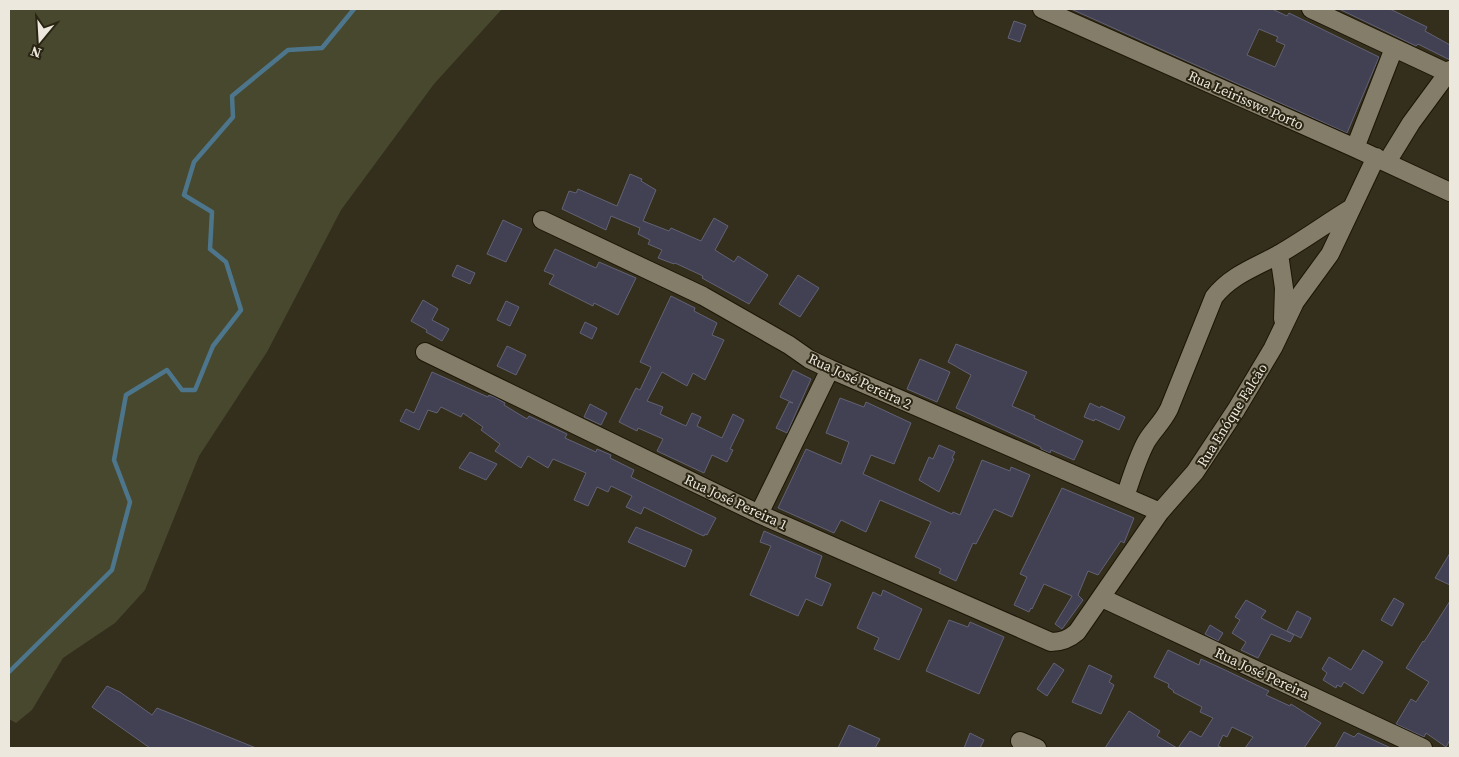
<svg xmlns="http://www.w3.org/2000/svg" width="1459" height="757" font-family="'Source Serif 4',serif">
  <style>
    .green { fill: #47482e }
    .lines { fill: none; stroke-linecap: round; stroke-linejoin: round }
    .stream { stroke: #4d768d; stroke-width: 4.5 }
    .building { fill: #414153; stroke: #626275; fill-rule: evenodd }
    .minor-casing { stroke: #1c1606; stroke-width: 20 }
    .minor { stroke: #847d69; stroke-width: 18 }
    .labels { text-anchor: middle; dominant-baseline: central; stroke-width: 4; stroke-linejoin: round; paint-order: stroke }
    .street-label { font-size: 14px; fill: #ece8dd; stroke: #2a2413 }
  </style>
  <rect width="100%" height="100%" fill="#342e1c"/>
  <path class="green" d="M9,9h493l-68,75 -93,126 -74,142 -68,104 -54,134 -30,33 -52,35 -31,52 -16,13 -7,-4z"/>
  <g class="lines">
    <path class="stream" d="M9,672l103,-102 18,-68 -16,-42 12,-65 41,-25 15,20h13l18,-44 28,-36 -15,-48 -16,-13 2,-37 -28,-17 10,-33 39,-45 -1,-21 56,-46 34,-2 32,-39"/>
  </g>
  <path class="building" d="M1071,9h201l15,7 2,-3 90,44 -32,76zM1259,29l19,8 -2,4 9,4 -10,22 -28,-12z
    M1339,9h51l37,18 -2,4 25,14v15l-32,-16 -2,2z
    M1014,21l12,4 -6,17 -12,-4z
    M630,174l12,5 -1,2 15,9 -13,31 26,10 2,-3 30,13 13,-23 14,8 -13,24 19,12 4,-6 30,19 -19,29 -47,-26 1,-2 -28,-13 -1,1 -16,-6 4,-8 -14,-6 2,-4 -12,-6 2,-6 -29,-12 -5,14 -44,-21 7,-18 7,2 2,-4 39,17z
    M503,220l19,9 -16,33 -19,-8z
    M555,249l41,19 3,-6 37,16 -18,37 -24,-12 -1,3 -44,-22 5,-9 -10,-4z
    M457,265l18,8 -5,11 -18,-8z
    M798,275l21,13 -19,29 -21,-13z
    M671,296l24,12 -1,3 23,12 -5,12 12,5 -19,40 -12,-7 -6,13 -25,-14 -15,29 16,6 -3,7 26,12 6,-13 9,4 -4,9 25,12 11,-24 11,6 -14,29 3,1 -6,12 -15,-7 -8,18 -47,-22 6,-12 -25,-11 -1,3 -18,-9 17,-34 4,2 11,-23 -11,-5z
    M423,300l15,9 -6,11 17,9 -7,12 -16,-9 1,-2 -16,-9z
    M506,301l13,6 -9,19 -13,-6z
    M585,322l12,6 -5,11 -12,-6z
    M956,344l71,28 -15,34 23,10 -1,2 49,23 -9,19 -23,-10 -1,3 -9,-4v-2l-24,-11 -61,-28 15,-33 -23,-13z
    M507,346l19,9 -10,20 -19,-9z
    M920,359l30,13 -13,30 -30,-13z
    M793,370l18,9 -24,54 -11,-5 13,-26 4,1 -13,-6z
    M432,372l56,25 1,-2 5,2 11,6 -1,2 23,14 2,-3 38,18 -2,4 31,14 1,-3 14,6 -1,3 24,12 -3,7 85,41 -9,17 -2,-1 -1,2 -5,-2 -55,-27 -3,7 -15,-7 6,-11 -21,-10 -3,6 -11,-5 -9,19 -14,-6 12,-27 -33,-14 -5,9 -20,-12 -7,12 -26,-17 5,-7 -19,-14 2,-3 -20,-14 -2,4 -20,-10 -4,6 -9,-3 -9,20 -19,-9 6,-12 8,4z
    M840,398l24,9 2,-5 45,21 -17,41 -23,-9 -8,19 89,40 1,-2 7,3 22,-55 28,11 1,-4 19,8 -18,42 -18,-8 -18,35 -3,-1 -17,38 -17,-8 2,-4 -26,-12 16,-35 -51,-22 -14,32 -25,-12 -7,13 -56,-25 28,-59 35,15 8,-22 -23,-9z
    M1090,403l10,5 1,-2 24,11 -6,13 -24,-11 -1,2 -10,-4z
    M590,404l17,9 -6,12 -17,-8z
    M939,445l16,7 -3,6 2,1 -15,33 -20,-12 10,-23 4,2z
    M470,452l27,12 -11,16 -27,-12z
    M1062,488l72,30 -10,25 -3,-2 -23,34 -10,-4 -10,24 5,5 -21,29 -7,-5 17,-28 -28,-12 -12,25 -1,-1 -2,4 -15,-7 13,-28 -7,-3z
    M636,527l56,23 -7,17 -57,-25z
    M764,531l58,25 -7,21 16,7 -9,22 -16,-7 -8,17 -48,-21 21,-49 -11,-4z
    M1450,553v32l-15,-7z
    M883,590l39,19 -23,51 -25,-11 5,-11 -22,-10 16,-36 8,4z
    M1394,598l10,6 -12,22 -11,-6z
    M1246,600l20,11 -5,7 33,17 -4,7 -19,-8 -13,24 -17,-8 5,-8 -14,-9 8,-13 -5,-3z
    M1450,601v139l-4,7 -20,-14 -2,4 -28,-13 15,-25 5,3 13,-20 -23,-14 17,-27 1,1z
    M1297,611l14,7 -10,20 -14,-7z
    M949,620l19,7 2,-5 34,15 -25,57 -53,-23z
    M1210,625l13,8 -5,8 -13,-7z
    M1168,650l31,15 2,-6 22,10 46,22 -3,4 24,11 1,-2 30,19 -17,25h-59l8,-11 -21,-10 -5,10 -4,-2 -5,11 5,2h-45l12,-17 11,6 12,-19 -13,-6 2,-5 -29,-15 1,-1 -6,-4 1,-3 -15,-7z
    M1363,650l20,12 -20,32 -19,-12 -3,5 -4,-2 -1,3 -13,-8 4,-7 -5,-4 7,-12 22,13z
    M1054,663l10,7 -17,26 -10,-7z
    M1089,665l23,11 -3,6 5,3 -13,29 -29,-12z
    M107,686l13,6 32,23 5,-7 99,40h-106l-58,-41z
    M1129,711l31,20 -3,5 20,12h-72z
    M849,725l31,14 -5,9h-37z
    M1344,732l10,5 4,-4 33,15h-56z
    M970,733l14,7 -4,8h-16z"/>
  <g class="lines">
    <g class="minor-casing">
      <path id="minor" d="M1042,9l313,139 95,44
        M1311,9l137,64
        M1355,148l39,-100
        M1387,162l24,-39 39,-53
        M542,220l161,76 86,49 20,14 21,10 330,143
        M1279,254l5,34 -1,31
        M425,352l334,162 292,128c11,0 18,-3 26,-10l83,-120 35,-40 41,-62 37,-62 22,-46 35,-48 46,-97
        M1125,497c6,-18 12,-38 21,-55 7,-12 16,-19 23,-33l45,-112c18,-23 43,-30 67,-44 24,-14 46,-30 69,-44
        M759,514l71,-145
        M1102,598l321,150
        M1020,741l17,7"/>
    </g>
    <use href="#minor" class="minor"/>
  </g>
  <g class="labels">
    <g class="street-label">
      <text transform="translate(1246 100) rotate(24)">Rua Leirisswe Porto</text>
      <text transform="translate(860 381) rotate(25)">Rua José Pereira 2</text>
      <text transform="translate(1232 415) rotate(-58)">Rua Enóque Falcão</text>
      <text transform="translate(736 502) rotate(25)">Rua José Pereira 1</text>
      <text transform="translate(1262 673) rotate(25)">Rua José Pereira</text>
    </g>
  </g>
  <rect width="1459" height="757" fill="none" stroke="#ece8dd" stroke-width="20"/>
  <g transform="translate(40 40) rotate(198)" stroke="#2a2413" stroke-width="4" paint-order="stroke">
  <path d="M0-4L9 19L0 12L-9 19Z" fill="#ece8dd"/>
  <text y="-8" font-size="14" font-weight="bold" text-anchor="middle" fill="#ece8dd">N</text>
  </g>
</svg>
